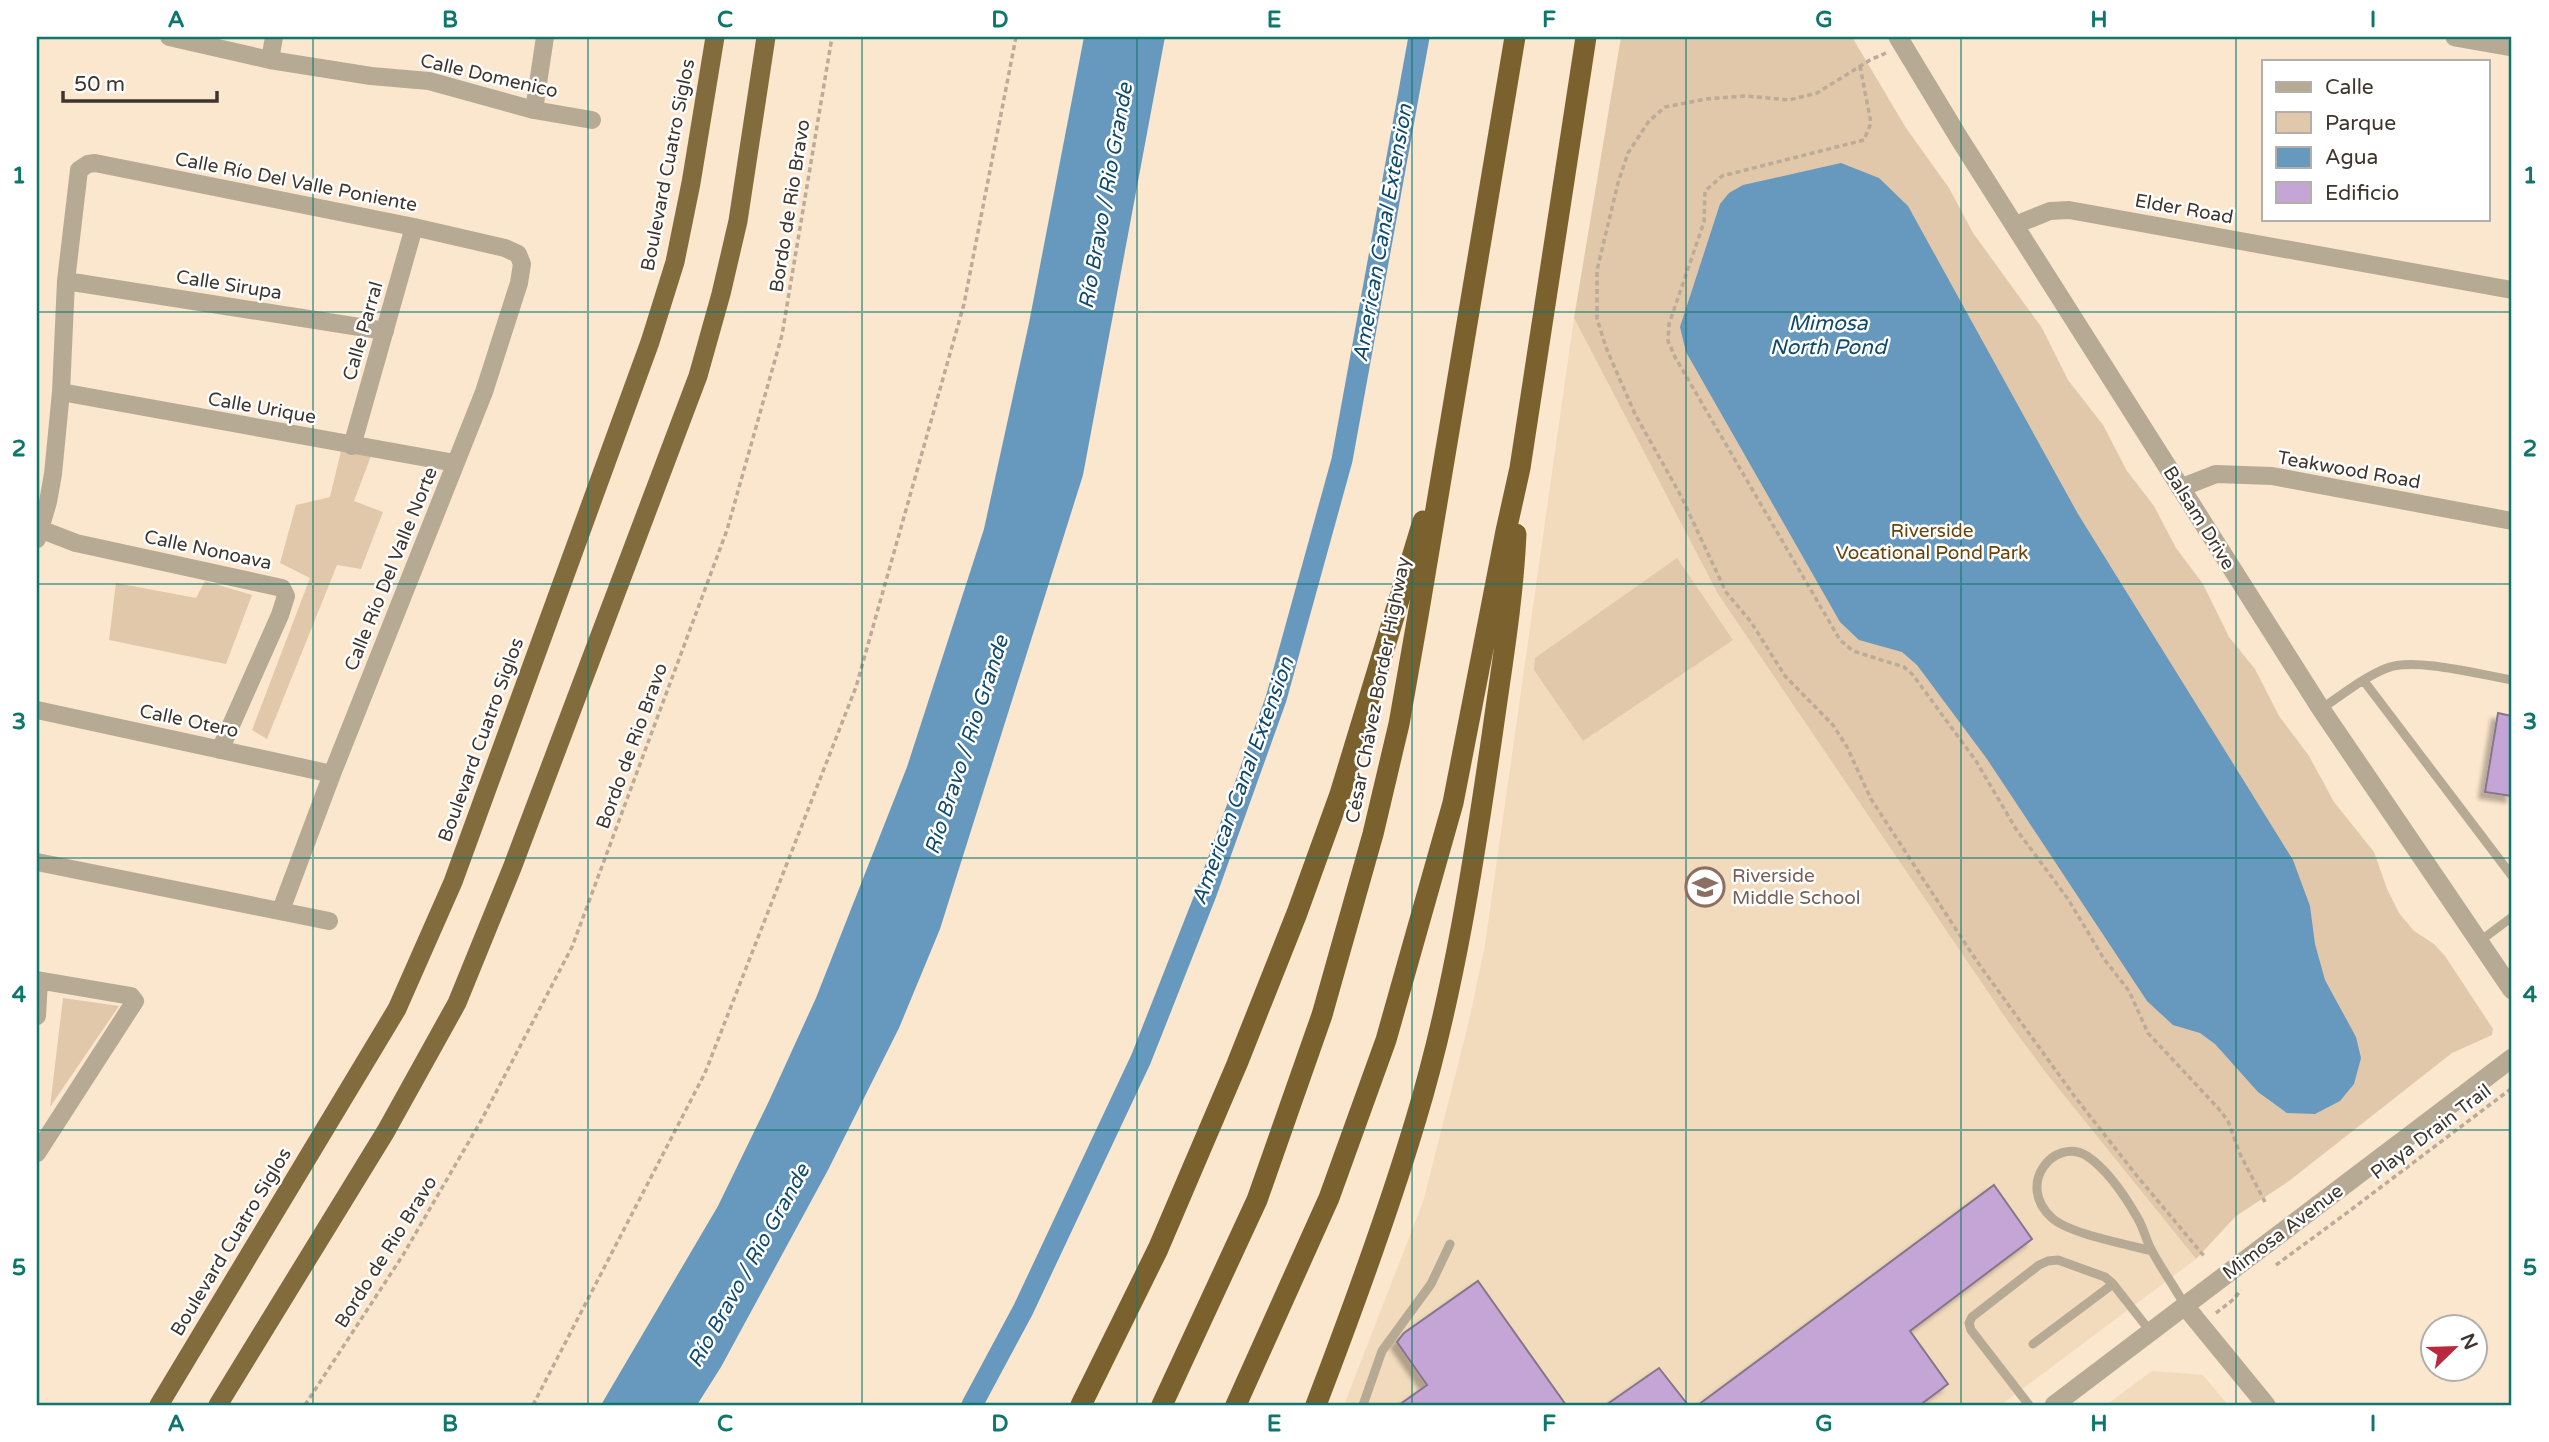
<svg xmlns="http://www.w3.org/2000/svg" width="2549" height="1442" font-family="'Varela Round',sans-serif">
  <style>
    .built { fill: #f2dabc }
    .green { fill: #e1c8aa }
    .water { fill: #6798bd }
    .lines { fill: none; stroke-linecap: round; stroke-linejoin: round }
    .canal { stroke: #6798bd; stroke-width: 21 }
    .building { fill: #c5a5d5; stroke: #85768c; stroke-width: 2; filter: url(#shadow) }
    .path { stroke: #bbab98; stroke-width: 3.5; stroke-dasharray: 5 3.5; stroke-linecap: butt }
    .service { stroke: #b6aa94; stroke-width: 9 }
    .minor { stroke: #b6aa94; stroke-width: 18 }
    .tertiary { stroke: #b6aa94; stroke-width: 19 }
    .trunk { stroke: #826b3c; stroke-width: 19 }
    .motorway { stroke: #7a612e; stroke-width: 21 }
    .grid { fill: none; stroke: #0f766e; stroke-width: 2; stroke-opacity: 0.55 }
    .labels { text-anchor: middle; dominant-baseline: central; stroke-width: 5; stroke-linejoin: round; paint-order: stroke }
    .street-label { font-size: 19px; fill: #3e362d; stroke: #fff }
    .park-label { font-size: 19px; fill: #69440a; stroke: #fff }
    .education-label { font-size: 19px; fill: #785e54; stroke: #fff; text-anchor: start }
    .water-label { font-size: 21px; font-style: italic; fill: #0d4a6e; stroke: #fff }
    .neatline { fill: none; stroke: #0f766e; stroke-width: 2.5 }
    .grid-label { font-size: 23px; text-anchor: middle; font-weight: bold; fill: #0f766e }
  </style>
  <defs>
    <filter id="shadow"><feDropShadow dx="-6" dy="6" stdDeviation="2" flood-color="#0004"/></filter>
  </defs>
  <rect width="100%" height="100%" fill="#fbe6ce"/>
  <path class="built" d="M1574,318l144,276 291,429 37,50 150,186 -195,146h-657l79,-203 46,-181 16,-76z
    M2152,1371l51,4 25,30h-122z"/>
  <path class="green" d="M1621,37h231l54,91 43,60 24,45 69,95 26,52 35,45 24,46 27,35 22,42 27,36 26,53 26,32 24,47 30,40 25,46 40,50 13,37 12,24 15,18 20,13 11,12 48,73 -1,6 -40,18 -163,128 -53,35 -40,43 -150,-186 -37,-50 -291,-429 -144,-276z
    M341,451l30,5 -17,45 29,11 -22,57 -24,-4 -70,174 -15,-9 58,-152 -30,-15 16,-58 34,-8z
    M1677,558l56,82 -150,101 -49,-71 1,-12z
    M205,581l47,14 -26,69 -117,-24 7,-57 80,15z
    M63,998l56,8 -69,101z"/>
  <path class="water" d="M1084,37h81l-82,438 -143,454 -41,99 -71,142 -107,197 -24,38h-96l117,-199 51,-105 47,-103 91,-231 77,-238 45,-206z
    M1841,163l38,15 29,28 170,308 215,346 17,46 5,38 10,36 31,57 5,21 -7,26 -14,17 -25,13 -28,-1 -29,-21 -43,-48 -15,-11 -27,-8 -26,-24 -160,-242 -70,-94 -15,-13 -43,-12 -19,-18 -154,-270 -6,-25 40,-123 9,-11 14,-8z"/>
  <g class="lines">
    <path class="canal" d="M972,1405l51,-95 118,-251 65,-165 70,-195 66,-239 77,-423"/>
  </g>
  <path class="building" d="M2498,713l14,3v80l-27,-4z
    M1994,1185l38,54 -122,92 38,53 -28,21h-222z
    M1478,1281l88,124h-167l28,-20 -30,-43 7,-9z
    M1659,1368l29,37h-82z"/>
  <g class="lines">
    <path class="path" d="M1886,53l-16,7 -53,33 -28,7 -44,-4 -39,3 -41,8 -16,14 -21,32 -10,30 -21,87v49l10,31 28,64 46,82 45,96 25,30 34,54 48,49 14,22 24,52 105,161 99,137 62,79 67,80
      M1860,66l11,57 -7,17 -142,36 -17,15 -1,31 -35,102 -1,17 7,16 165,283 13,11 51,16 9,8 63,86 40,68 52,70 36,60 25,32 19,42 70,75 10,13 12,33 25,48
      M2276,1265l68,-50 168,-127
      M2216,1313l18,-14 7,-9
      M305,1405l98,-150 79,-136 90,-172 155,-417 55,-195 50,-298
      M533,1405l172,-332 151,-386 108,-383 52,-267"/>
    <path class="service" d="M2364,681l148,195
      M2321,709c21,-14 43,-32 66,-41 27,-11 95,7 125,12
      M2480,941l32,-24
      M2152,1251c-26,-7 -82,-17 -100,-33 -37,-33 2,-82 35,-62 21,14 38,40 50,61 7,11 9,24 15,34 10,19 23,36 33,55
      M2033,1344l80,-60
      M1363,1405l19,-54 49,-67 19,-40
      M2029,1405l-58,-75 -2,-7 3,-6 67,-52 9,-4 10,-1 47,17 8,7 37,47"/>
    <path class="minor" d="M169,37l101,23 101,16 58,5 105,29 58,10
      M270,60l4,-23
      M534,110l11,-73
      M2015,225l35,-14 19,-1 443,80
      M66,281l319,50
      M61,392l394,71
      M352,446l62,-219
      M2180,488l36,-14 56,2 240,45
      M37,528l39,15 206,45 4,8 -6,19 -60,135
      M37,539l11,-37 5,-28 8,-82 5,-111 13,-111 9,-6 7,-1 319,64 91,21 13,6 4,10 -3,19 -35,109 -152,382 -51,136
      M37,710l295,64
      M37,862l292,59
      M37,980l94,16 4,5 -98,152
      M37,1016l2,-35"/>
    <path class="tertiary" d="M1898,37l61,101 362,571 191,281
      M2455,37l57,10
      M2185,1306l81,99
      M2054,1405l458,-347"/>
    <path class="trunk" d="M159,1405l238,-396 56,-127 197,-540 25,-80 16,-79 24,-146
      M218,1405l168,-274 71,-128 55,-135 186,-492 23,-82 17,-73 28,-184"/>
    <path class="motorway" d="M1081,1405l77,-156 79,-185 60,-151 43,-119 83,-273
      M1162,1405l95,-205 65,-185 51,-181 26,-110 19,-108 97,-579
      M1236,1405l93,-207 57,-158 67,-237 53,-272 14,-63 66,-431
      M1316,1405c36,-94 71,-189 100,-286 38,-126 58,-259 77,-390 9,-65 20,-129 23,-195"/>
  </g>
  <path class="grid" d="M313,37v1368M588,37v1368M862,37v1368M1137,37v1368M1412,37v1368M1686,37v1368M1961,37v1368M2236,37v1368M37,312h2475M37,584h2475M37,858h2475M37,1130h2475"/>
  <defs>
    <g id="school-ring" transform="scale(2.0125)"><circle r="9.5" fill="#fff" stroke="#8d6e63" stroke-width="1.5"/><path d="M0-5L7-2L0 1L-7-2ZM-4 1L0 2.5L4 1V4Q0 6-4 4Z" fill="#8d6e63"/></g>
  </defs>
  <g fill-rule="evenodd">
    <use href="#school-ring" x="1705" y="887"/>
  </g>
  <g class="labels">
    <g class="street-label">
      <text transform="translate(489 76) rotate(13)">Calle Domenico</text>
      <text transform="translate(668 165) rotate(-79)">Boulevard Cuatro Siglos</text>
      <text transform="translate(296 182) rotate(11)">Calle Río Del Valle Poniente</text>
      <text transform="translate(790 206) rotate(-81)">Bordo de Rio Bravo</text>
      <text transform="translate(2184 209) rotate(10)">Elder Road</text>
      <text transform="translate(229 285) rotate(9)">Calle Sirupa</text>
      <text transform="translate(363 331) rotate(-74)">Calle Parral</text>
      <text transform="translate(262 408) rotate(10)">Calle Urique</text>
      <text transform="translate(2349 470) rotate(10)">Teakwood Road</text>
      <text transform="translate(2199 518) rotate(58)">Balsam Drive</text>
      <text transform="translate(208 550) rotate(12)">Calle Nonoava</text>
      <text transform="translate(391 569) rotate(-68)">Calle Río Del Valle Norte</text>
      <text transform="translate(1378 690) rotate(-79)">César Chávez Border Highway</text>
      <text transform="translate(189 721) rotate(12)">Calle Otero</text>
      <text transform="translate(481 740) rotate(-70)">Boulevard Cuatro Siglos</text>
      <text transform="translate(632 746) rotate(-70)">Bordo de Rio Bravo</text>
      <text transform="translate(2431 1132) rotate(-37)">Playa Drain Trail</text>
      <text transform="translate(2283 1232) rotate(-37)">Mimosa Avenue</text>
      <text transform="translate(231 1242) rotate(-59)">Boulevard Cuatro Siglos</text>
      <text transform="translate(386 1252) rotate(-58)">Bordo de Rio Bravo</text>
    </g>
    <g class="park-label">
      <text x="1932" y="531">Riverside<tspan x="1932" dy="22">Vocational Pond Park</tspan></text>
    </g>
    <g class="education-label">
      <text x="1732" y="876">Riverside<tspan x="1732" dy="22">Middle School</tspan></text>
    </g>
    <g class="water-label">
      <text transform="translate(1106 196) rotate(-80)">Río Bravo / Rio Grande</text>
      <text transform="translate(1383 233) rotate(-80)">American Canal Extension</text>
      <text x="1828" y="323">Mimosa<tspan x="1828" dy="24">North Pond</tspan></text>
      <text transform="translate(967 745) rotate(-72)">Río Bravo / Rio Grande</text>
      <text transform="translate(1243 781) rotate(-70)">American Canal Extension</text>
      <text transform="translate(749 1266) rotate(-61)">Río Bravo / Rio Grande</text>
    </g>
  </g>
  <rect width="2549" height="1442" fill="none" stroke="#ffffff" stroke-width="77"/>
  <rect x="2262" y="60" width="228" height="161" fill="#ffffff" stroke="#b2afab" stroke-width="2"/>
  <rect x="2276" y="82" width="35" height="10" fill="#b6aa94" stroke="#b2afab" stroke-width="2"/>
  <text x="2325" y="94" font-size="21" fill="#3e362d">Calle</text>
  <rect x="2276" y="112" width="35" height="21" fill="#e1c8aa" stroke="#b2afab" stroke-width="2"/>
  <text x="2325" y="130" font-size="21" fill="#3e362d">Parque</text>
  <rect x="2276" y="147" width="35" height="21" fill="#6798bd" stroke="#b2afab" stroke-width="2"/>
  <text x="2325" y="164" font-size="21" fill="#3e362d">Agua</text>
  <rect x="2276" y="182" width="35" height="21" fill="#c5a5d5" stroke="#b2afab" stroke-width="2"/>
  <text x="2325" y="200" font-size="21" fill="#3e362d">Edificio</text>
  <g transform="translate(2454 1348) rotate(67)"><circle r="33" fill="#ffffff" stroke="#b2afab" stroke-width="2"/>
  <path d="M0-5L12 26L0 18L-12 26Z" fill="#b9283f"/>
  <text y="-10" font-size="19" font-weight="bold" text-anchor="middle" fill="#3e362d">N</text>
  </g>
  <path d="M63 91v10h154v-10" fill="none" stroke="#3e362d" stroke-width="3.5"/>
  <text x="74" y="91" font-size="21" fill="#3e362d" stroke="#ffffff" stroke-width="5" paint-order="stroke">50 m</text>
  <rect x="38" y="38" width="2472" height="1366" class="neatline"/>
  <g class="grid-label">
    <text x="176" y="27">A</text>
    <text x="450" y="27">B</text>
    <text x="725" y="27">C</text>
    <text x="1000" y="27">D</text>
    <text x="1274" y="27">E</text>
    <text x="1549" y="27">F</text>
    <text x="1824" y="27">G</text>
    <text x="2099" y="27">H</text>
    <text x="2373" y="27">I</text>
    <text x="19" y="183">1</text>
    <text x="2530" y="183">1</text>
    <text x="19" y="456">2</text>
    <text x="2530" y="456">2</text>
    <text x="19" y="729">3</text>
    <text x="2530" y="729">3</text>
    <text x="19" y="1002">4</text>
    <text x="2530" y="1002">4</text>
    <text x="19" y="1275">5</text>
    <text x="2530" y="1275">5</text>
    <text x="176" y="1431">A</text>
    <text x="450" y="1431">B</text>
    <text x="725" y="1431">C</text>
    <text x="1000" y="1431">D</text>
    <text x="1274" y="1431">E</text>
    <text x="1549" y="1431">F</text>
    <text x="1824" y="1431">G</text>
    <text x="2099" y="1431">H</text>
    <text x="2373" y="1431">I</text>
  </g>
</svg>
